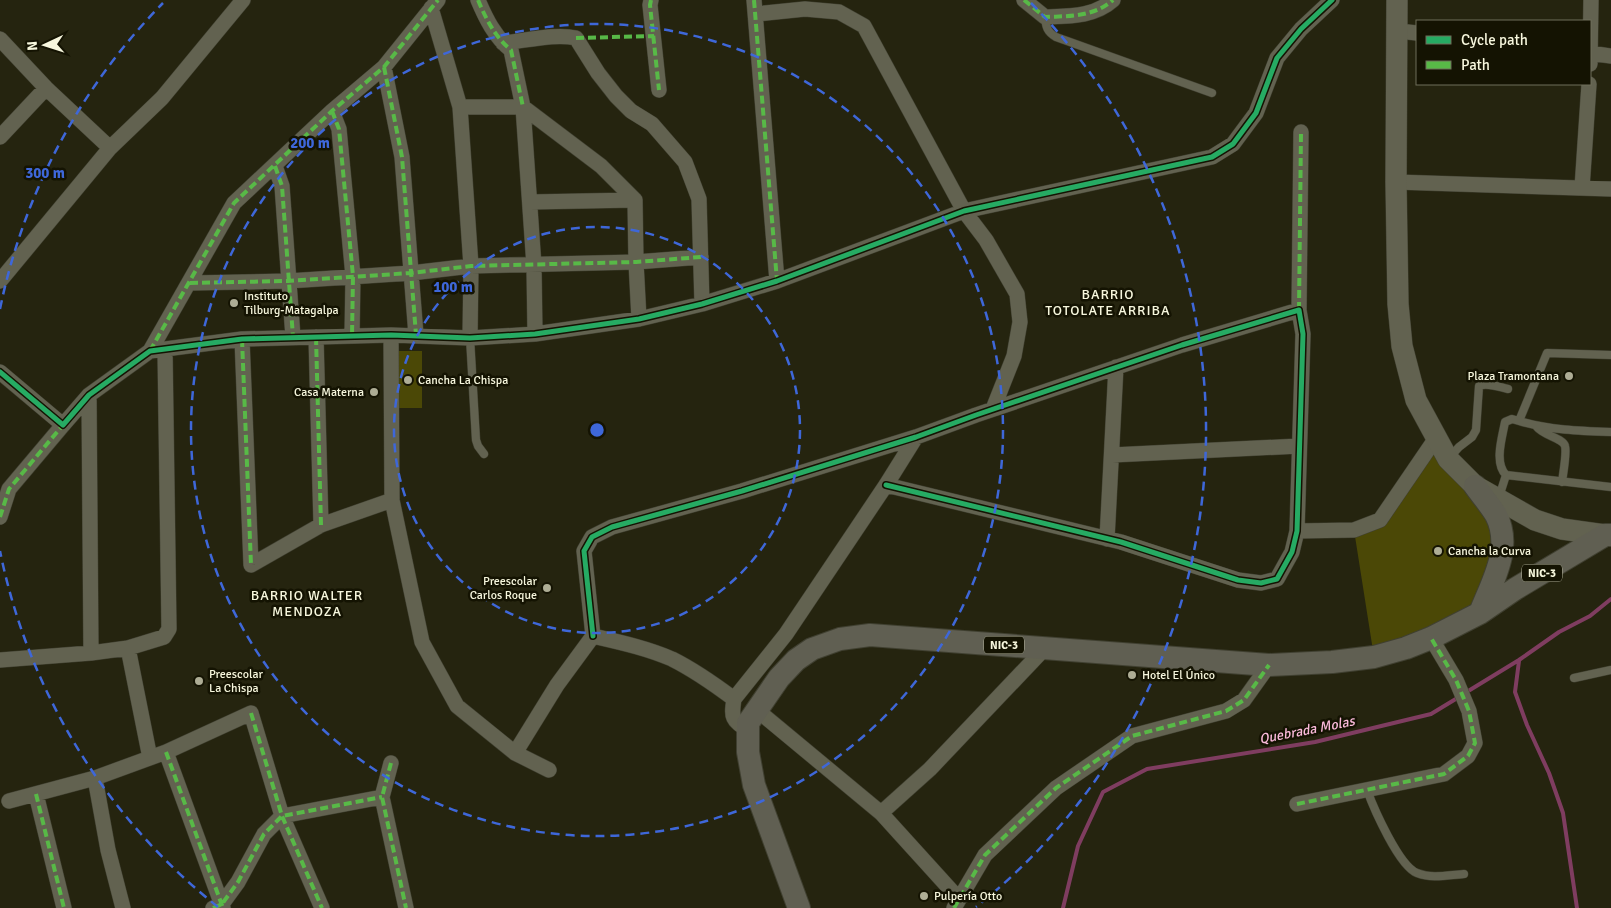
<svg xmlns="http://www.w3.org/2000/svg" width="1611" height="908" font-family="Signika,sans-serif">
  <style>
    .green { fill: #4b4806 }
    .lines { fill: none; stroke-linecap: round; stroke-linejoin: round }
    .stream { stroke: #7f3d60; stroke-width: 4 }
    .lane-casing { stroke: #404031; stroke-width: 9 }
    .street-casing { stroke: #404031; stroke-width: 16 }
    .secondary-casing { stroke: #404031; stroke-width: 22 }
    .primary-casing { stroke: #404031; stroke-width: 24 }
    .lane { stroke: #626250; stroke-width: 8 }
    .street { stroke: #626250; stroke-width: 15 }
    .secondary { stroke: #626250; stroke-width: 21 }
    .primary { stroke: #605f52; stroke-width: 22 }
    .quiet { stroke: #58b947; stroke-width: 4; stroke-dasharray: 8 4; stroke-linecap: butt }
    .cycleway-casing { stroke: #141302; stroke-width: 8 }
    .cycleway { stroke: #26ab63; stroke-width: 5 }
    .ring { fill: none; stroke: #3e67d9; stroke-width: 2.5; stroke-dasharray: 9 6 }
    .poi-dot { fill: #aead95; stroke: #141302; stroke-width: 2 }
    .labels { text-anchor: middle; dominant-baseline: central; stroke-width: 5; stroke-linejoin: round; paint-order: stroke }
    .shield { fill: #141302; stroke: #b3b39b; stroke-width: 1 }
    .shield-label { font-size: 11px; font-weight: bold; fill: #f7f7dd }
    .poi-label { font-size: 12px; fill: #f7f7dd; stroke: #141302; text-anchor: start }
    .neighbourhood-label { font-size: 14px; letter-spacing: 1px; fill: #f7f7dd; stroke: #141302 }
    .water-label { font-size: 14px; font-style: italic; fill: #fbbadb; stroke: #141302 }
    .centre { fill: #3e67d9; stroke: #141302; stroke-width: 2.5 }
    .ring-label { font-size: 15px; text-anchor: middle; font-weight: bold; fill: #3e67d9; stroke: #141302; stroke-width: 5; stroke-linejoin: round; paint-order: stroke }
  </style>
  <rect width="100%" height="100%" fill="#25240f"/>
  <path class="green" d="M393,351h29v57h-29z
    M1436,438l67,96 -23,79 -106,44 -20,-127 26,-10z"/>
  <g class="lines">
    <path class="stream" d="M1519,661l-4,31 12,33 22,48 14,40 14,95
      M1465,693l54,-33 40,-28 31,-16 21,-17
      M1063,908l15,-62 25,-54 44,-23 168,-27 116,-28 28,-17"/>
    <g class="lane-casing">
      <path id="lane" d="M1045,17c1,10 2,15 11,20l156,56
        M470,338l6,102 2,6 6,8
        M1611,355l-64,-2 -28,68 -7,-2 -7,3c-3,16 -11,41 1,53l105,12
        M1519,421c30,9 61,10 92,11
        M1536,426c7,10 27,12 29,20 2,7 -2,28 -3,36
        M1449,458l10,-11 13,-10 4,-7 3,-44c8,-4 20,1 29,3
        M1499,497l7,-22
        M1574,678l37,-8
        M1367,790c7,19 32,76 50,83 15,6 31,2 47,1"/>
    </g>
    <g class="street-casing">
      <path id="street" d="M478,0c8,19 17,37 33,50l12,57 11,159 1,68
        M651,0l-1,5 9,85
        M754,0l23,281
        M1024,0l21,17c24,-1 49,0 68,-17
        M431,8l29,99 11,159 -1,72
        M756,14l49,-5 34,3 25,14 100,185 22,29 31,54 3,28 -6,34 -21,53
        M1398,31l19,2
        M0,39l46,49 64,60
        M503,43c22,-2 52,-10 73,-5l22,35 18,23 15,15 21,13 33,38 14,37 3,105
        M1590,53l21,3
        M1590,64l1,-64
        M384,67l18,90 14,178
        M460,107h63l78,59 34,34 1,62 3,57
        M332,111l7,18 14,147 -1,60
        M0,137l46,-49
        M275,166l7,20 11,151
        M1396,182l215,7
        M1582,188l7,-104
        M530,202l105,-2
        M0,281l110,-133 52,-50 81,-98
        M190,283l98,-2 123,-8 60,-7 165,-4 65,-5
        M391,335l1,165 30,142 35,64 58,47 34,17
        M316,337l5,188
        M242,339l9,226 70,-40 71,-25
        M150,351l84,-148 98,-92 52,-44 54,-67
        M0,372l63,53 26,-30 61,-44 92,-12 149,-4 79,3 65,-4 104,-15 63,-15 75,-23 187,-70 248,-54 21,-13 23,-31 21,-55 24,-29 31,-29
        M89,395l2,258
        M1112,455l187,-9
        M886,485l235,57 117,38 23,3 16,-4 15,-27 5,-21 6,-197 -4,-24 2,-178
        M0,517l9,-28 54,-64
        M1297,531l57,-1 26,-10 56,-82
        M1107,539l9,-172
        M593,636l-9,-85 8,-14 20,-10 130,-36 174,-54 60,-22 206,-70 117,-35
        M128,648l22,110
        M0,660l91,-7 37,-5 36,-11 5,-8 -4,-280
        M734,699l52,-65 100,-149 30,-48
        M757,710l124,103 49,-44 115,-121
        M166,752l57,156
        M515,753l42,-68 36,-49c26,6 54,12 79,23 22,11 42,25 62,40 -3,19 -2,21 14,31
        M391,763l-9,34 24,111
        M95,778l13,72 15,58
        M36,794l28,114
        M9,801l86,-23 71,-26 85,-39 31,103 40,92
        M1297,804l147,-30 24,-18 7,-13 -6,-32 -13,-31 -25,-42
        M881,813l78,86
        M213,908l9,-4 16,-22 26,-48 18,-18 100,-19
        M954,908l31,-53 71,-67 76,-52 94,-25 18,-11 25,-35"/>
    </g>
    <g class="secondary-casing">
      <path id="secondary" d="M1397,0l-1,182 2,122 4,42 14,54 32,59 27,27 60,34 27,9 43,6"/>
    </g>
    <g class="primary-casing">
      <path id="primary" d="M1475,486c7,10 15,19 21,29 17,33 -4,67 -16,98
        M799,908l-45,-123 -6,-33v-29l31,-45 17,-18 16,-11 28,-10 30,-4 399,30 63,-3 42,-5 32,-9 25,-10 49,-25 35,-24 90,-54h6"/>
    </g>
    <use href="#lane" class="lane"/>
    <use href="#street" class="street"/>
    <use href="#secondary" class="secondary"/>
    <use href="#primary" class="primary"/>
    <path class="quiet" d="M478,0c8,19 17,37 33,50l12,57
      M651,0l-1,5 9,85
      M754,0l23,281
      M1024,0l21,17c24,-1 49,0 68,-17
      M576,38l78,-2
      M384,67l18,90 14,178
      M332,111l7,18 14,147 -1,60
      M275,166l7,20 11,151
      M190,283l98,-2 123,-8 60,-7 165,-4 65,-5
      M1299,310l2,-178
      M316,337l5,188
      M242,339l9,226
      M150,351l84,-148 98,-92 52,-44 54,-67
      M0,517l9,-28 54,-64
      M251,713l31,103 40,92
      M166,752l57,156
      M391,763l-9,34 24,111
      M36,794l28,114
      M1297,804l147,-30 24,-18 7,-13 -6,-32 -13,-31 -25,-42
      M213,908l9,-4 16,-22 26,-48 18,-18 100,-19
      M954,908l31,-53 71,-67 76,-52 94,-25 18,-11 25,-35"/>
    <g class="cycleway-casing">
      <path id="cycleway" d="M0,372l63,53 26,-30 61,-44 92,-12 149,-4 79,3 65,-4 104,-15 63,-15 75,-23 187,-70 248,-54 21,-13 23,-31 21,-55 24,-29 31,-29
        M593,636l-9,-85 8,-14 20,-10 130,-36 174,-54 60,-22 206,-70 117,-35 4,24 -6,197 -5,21 -15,27 -16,4 -23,-3 -117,-38 -235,-57"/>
    </g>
    <use href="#cycleway" class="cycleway"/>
  </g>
  <g class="ring">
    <circle cx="597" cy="430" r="203"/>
    <circle cx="597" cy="430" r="406"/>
    <path d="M218 907A609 609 0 0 1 0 551M0 309A609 609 0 0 1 163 3M1031 3A609 609 0 0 1 976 907"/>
  </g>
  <g class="poi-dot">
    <circle cx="234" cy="303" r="5"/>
    <circle cx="1569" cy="376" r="5"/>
    <circle cx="408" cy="380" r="5"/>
    <circle cx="374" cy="392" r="5"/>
    <circle cx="1438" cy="551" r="5"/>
    <circle cx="547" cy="588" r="5"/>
    <circle cx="1132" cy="675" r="5"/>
    <circle cx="199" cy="681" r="5"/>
    <circle cx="924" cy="896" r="5"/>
  </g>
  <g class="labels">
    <g class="shield">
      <rect x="1522" y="564.5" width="40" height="17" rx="4"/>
      <rect x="984" y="636.5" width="40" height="17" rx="4"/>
    </g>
    <g class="shield-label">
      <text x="1542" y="573">NIC-3</text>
      <text x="1004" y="645">NIC-3</text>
    </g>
    <g class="poi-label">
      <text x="244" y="296">Instituto<tspan x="244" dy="14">Tilburg-Matagalpa</tspan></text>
      <text x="1559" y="376" text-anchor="end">Plaza Tramontana</text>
      <text x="418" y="380">Cancha La Chispa</text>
      <text x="364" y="392" text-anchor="end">Casa Materna</text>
      <text x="1448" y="551">Cancha la Curva</text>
      <text x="537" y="581" text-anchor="end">Preescolar<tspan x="537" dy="14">Carlos Roque</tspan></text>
      <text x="209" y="674">Preescolar<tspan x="209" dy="14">La Chispa</tspan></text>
      <text x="1142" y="675">Hotel El Único</text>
      <text x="934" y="896">Pulpería Otto</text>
    </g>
    <g class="neighbourhood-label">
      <text x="1108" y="294">BARRIO<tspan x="1108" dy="16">TOTOLATE ARRIBA</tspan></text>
      <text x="307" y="595">BARRIO WALTER<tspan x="307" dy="16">MENDOZA</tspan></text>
    </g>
    <g class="water-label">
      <text transform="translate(1307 730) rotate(-11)">Quebrada Molas</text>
    </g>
  </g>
  <circle cx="597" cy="430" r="8" class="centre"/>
  <g class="ring-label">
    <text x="310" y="148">200 m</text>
    <text x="45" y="178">300 m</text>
    <text x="453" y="292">100 m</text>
  </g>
  <rect x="1416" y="20" width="175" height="65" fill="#141302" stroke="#6f6e5a"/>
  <rect x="1426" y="36" width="25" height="8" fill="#26ab63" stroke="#6f6e5a"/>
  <text x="1461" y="45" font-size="15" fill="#f7f7dd">Cycle path</text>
  <rect x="1426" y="61" width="25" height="8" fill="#58b947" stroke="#6f6e5a"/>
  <text x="1461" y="70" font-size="15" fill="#f7f7dd">Path</text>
  <g transform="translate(45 45) rotate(266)" stroke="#141302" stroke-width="4" paint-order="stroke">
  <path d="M0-4L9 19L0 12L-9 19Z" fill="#f7f7dd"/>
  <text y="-8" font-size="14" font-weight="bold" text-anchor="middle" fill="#f7f7dd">N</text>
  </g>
</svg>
